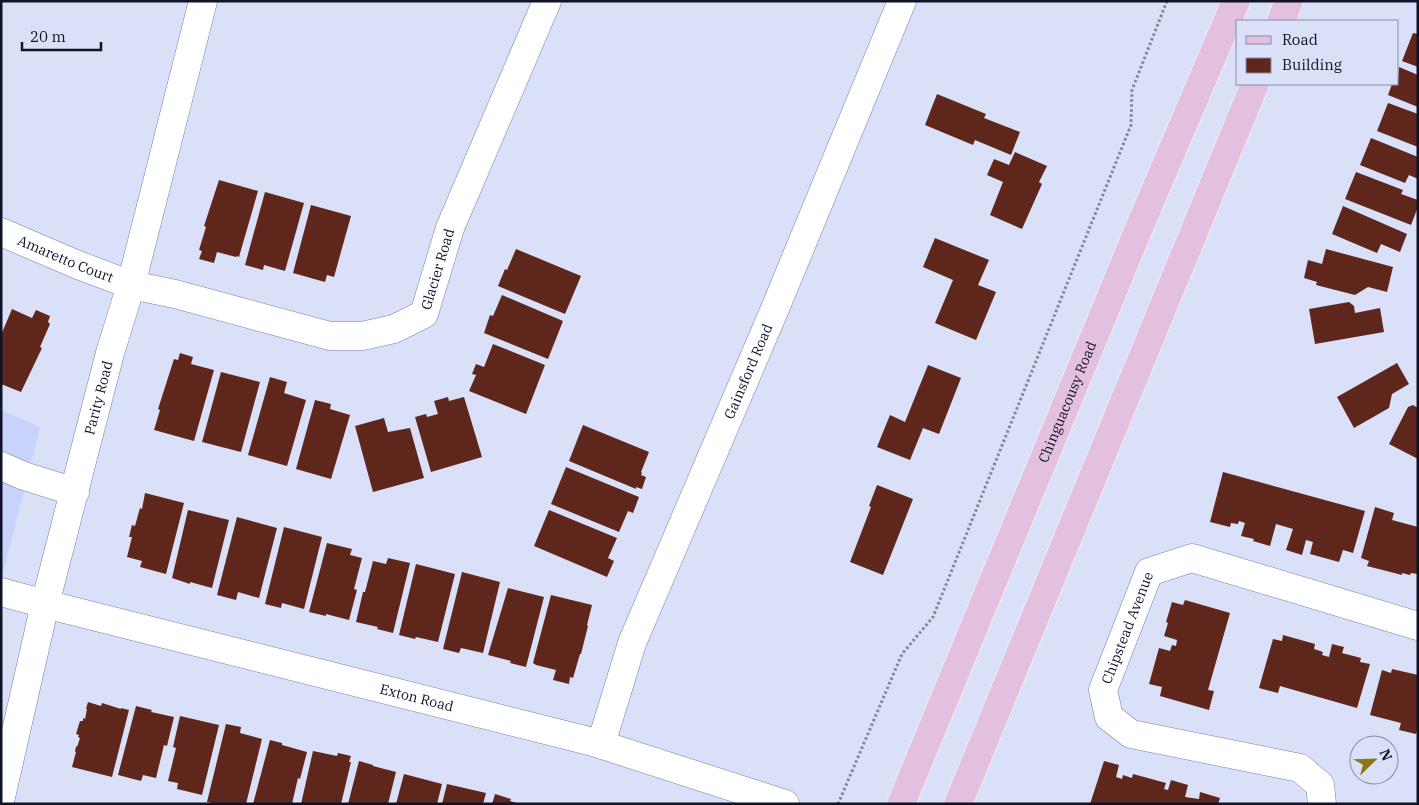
<svg xmlns="http://www.w3.org/2000/svg" width="1419" height="805" font-family="'IBM Plex Serif',serif">
  <style>
    .built { fill: #c8d3fc }
    .building { fill: #5f271c }
    .lines { fill: none; stroke-linecap: round; stroke-linejoin: round }
    .minor-casing { stroke: #7280b7; stroke-width: 29 }
    .major-casing { stroke: #fff; stroke-width: 29 }
    .path { stroke: #81869d; stroke-width: 3; stroke-dasharray: 2.5 2.5; stroke-linecap: butt }
    .minor { stroke: #fff; stroke-width: 28 }
    .major { stroke: #e3c0dd; stroke-width: 28 }
    .labels { text-anchor: middle; dominant-baseline: central; stroke-width: 5; stroke-linejoin: round; paint-order: stroke }
    .street-label { font-size: 14px; fill: #0f1328; stroke: #d9e0f8 }
  </style>
  <rect width="100%" height="100%" fill="#d9e0f8"/>
  <path class="built" d="M1,410l39,17 -39,154z"/>
  <path class="building" d="M1413,33l5,1v33l-16,-6z
    M1399,67l19,8v32l-30,-12 4,-11h6z
    M937,94l49,20 -2,4 36,14 -9,23 -36,-15 -2,5 -48,-20z
    M1388,103l30,11v33l-41,-16z
    M1371,138l47,19v22l-9,-4 -4,8 -45,-18z
    M1015,152l32,14 -8,16 3,2 -20,45 -32,-14 13,-33 -16,-7 7,-16 15,6z
    M1356,172l47,18 -2,4 17,6v7l-7,18 -66,-26z
    M219,180l39,11 -19,66 -2,-1 -1,1 -19,-5 -3,11 -15,-4 3,-8 -3,-1 7,-23 -2,-1z
    M265,192l39,11 -19,68 -21,-6 -1,5 -18,-5z
    M311,205l40,11 -17,61 -7,-2 -2,7 -32,-9z
    M1343,206l64,28 -7,18 -19,-8 -4,9 -45,-19z
    M935,238l54,22 -11,25 18,7 -20,48 -41,-17 18,-43 -30,-13z
    M516,249l65,27 -16,38 -67,-28 7,-17 2,1z
    M1326,249l67,18 -6,25 -19,-5 -13,8 -39,-10 1,-3 -13,-4 4,-18 14,4z
    M502,295l61,26 -15,38 -64,-26 6,-18 3,1z
    M1349,302l5,4 1,7 25,-5 4,24 -69,12 -6,-35z
    M12,309l20,9 4,-8 14,6 -2,6 2,2 -10,23 2,1 -21,44 -20,-8v-49z
    M493,344l52,21 -19,49 -57,-23 7,-16 -4,-1 4,-10 8,3z
    M180,353l13,4 -2,7 23,6 -20,71 -40,-11 6,-20 -2,-1 16,-50 4,1z
    M1397,363l12,21 -17,10 -3,14 -35,20 -17,-31z
    M928,365l33,13 -22,56 -16,-6 -13,32 -33,-13 13,-32 15,7z
    M221,372l39,10 -19,70 -39,-10z
    M270,377l17,5 -3,11 22,7 -19,66 -39,-11z
    M448,397l1,4 15,-4 18,60 -51,15 -16,-55 11,-3 1,3 11,-3 -4,-13z
    M315,400l16,4 -1,5 20,6 -19,64 -35,-10z
    M1413,405l5,3v51l-29,-15 19,-37z
    M384,418l4,14 22,-4 14,50 -51,14 -18,-66z
    M583,425l66,27 -8,20 1,1 -1,2 5,2 -4,12 -6,-2v2l-67,-28z
    M566,467l73,30 -6,16 -5,-2 -9,21 -68,-28z
    M1223,472l142,39 -12,42 -10,-3 -4,12 -29,-8 3,-12 -7,-2 -4,15 -16,-5 7,-21 -17,-5 -6,22 -17,-5 1,-2 -13,-3 4,-13 -6,-2 -1,3 -7,-1 -1,4 -20,-5z
    M877,485l36,14 -30,76 -33,-13 21,-55 -2,-1z
    M145,493l39,10 -18,71 -26,-7 2,-6 -15,-4 5,-20h-3l3,-12 3,1 5,-18 2,1z
    M1375,507l19,6 -2,7 26,7v47l-7,-1 -1,2 -8,-2v2l-35,-9 2,-5 -8,-3z
    M188,510l41,10 -17,68 -22,-6v2l-18,-6z
    M549,510l68,28 -9,20 6,3 -7,16 -73,-31z
    M237,517l40,11 -18,70 -21,-6 -2,8 -19,-5z
    M284,527l38,10 -18,72 -22,-6 -1,5 -16,-4z
    M327,543l25,6 -2,6 12,3 -8,31 3,1 -8,30 -23,-6v2l-17,-4z
    M388,558l22,5 -17,70 -16,-4 1,-2 -22,-5 7,-30h2l8,-31 13,3z
    M416,564l39,10 -17,68 -22,-5 -1,2 -16,-4z
    M462,572l38,10 -17,71 -22,-5 -2,5 -16,-4z
    M508,588l36,9 -18,70 -16,-4 1,-2 -23,-6z
    M551,595l41,10 -5,20 1,1 -7,28h-1l-7,24 -3,-1 -1,7 -16,-4 3,-10 -20,-5 -3,-2z
    M1185,600l45,13 -22,77 6,1 -5,19 -49,-14 2,-9 -13,-3 10,-36 11,3 2,-6 4,1 1,-6 -13,-4 4,-13 -2,-1 6,-20 11,3z
    M1283,635l32,9 -1,5 9,3 -1,3 7,2 3,-13 12,3 -2,6 19,5 -1,4 10,2 -13,44 -77,-22 -2,7 -19,-5 14,-49 9,2z
    M1392,669l26,6v53l-2,6 -17,-4 2,-7 -31,-8 12,-45 9,3z
    M88,702l13,4 1,-3 19,6v-1l8,2 -17,67 -40,-10 4,-15h-1l1,-6 1,1 3,-9 -2,-1 1,-2 -3,-1 4,-13h3v-3l2,1 2,-10h-1z
    M136,706l16,4 -1,2 23,5 -7,29 -3,-1 -8,33 -13,-3 -2,6 -23,-6z
    M180,716l39,9 -17,70 -25,-6 1,-6 -10,-2 8,-33 -3,-1z
    M226,724l15,3 -1,6 22,6 -16,65h-30l-9,-2z
    M270,740l12,3v2l25,7 -7,27 -2,-1 -6,26h-39z
    M313,751l24,5 1,-3 13,3 -2,6h2l-10,42h-40z
    M359,761l14,4v1l23,6 -8,32h-40z
    M1104,761l15,4 -3,12 6,2 1,-4 9,3 1,-4 33,9 -2,6 4,1 3,-10 17,5 -3,12 14,2 1,-7 20,6 -2,6h-128z
    M404,774l38,10 -5,20h-41z
    M447,784l39,9 -3,11h-41z
    M495,794l16,5 -1,2 10,3h-28z"/>
  <g class="lines">
    <g class="minor-casing">
      <g id="minor">
        <path id="s1" d="M1,232l77,33 53,20 44,9 155,42h32l32,-7 30,-15 26,-86 97,-227"/>
        <path d="M1,466l23,10 51,16"/>
        <path id="s2" d="M1,592l44,12 548,138 192,62"/>
        <path id="s3" d="M601,744l31,-101 142,-332 128,-310"/>
        <path id="s4" d="M1,797l44,-193 65,-251 21,-68 72,-284"/>
        <path id="s5" d="M1322,804l-2,-19 -20,-17 -169,-34 -22,-17 -6,-27 46,-118 43,-14 226,68"/>
      </g>
    </g>
    <g class="major-casing">
      <g id="major">
        <path d="M1281,21l8,-20"/>
        <path id="s6" d="M901,804l241,-583 94,-220"/>
        <path d="M958,804l297,-720"/>
      </g>
    </g>
    <path class="path" d="M838,804l64,-150 31,-37 198,-492 1,-35 35,-89"/>
    <use href="#minor" class="minor"/>
    <use href="#major" class="major"/>
  </g>
  <g class="labels">
    <g class="street-label">
      <text stroke="none"><textPath href="#s1" startOffset="70">Amaretto Court</textPath></text>
      <text stroke="none"><textPath href="#s1" startOffset="491">Glacier Road</textPath></text>
      <text stroke="none"><textPath href="#s3" startOffset="401">Gainsford Road</textPath></text>
      <text stroke="none"><textPath href="#s4" startOffset="411">Parity Road</textPath></text>
      <text stroke="none"><textPath href="#s6" startOffset="435">Chinguacousy Road</textPath></text>
      <text stroke="none"><textPath href="#s5" startOffset="340">Chipstead Avenue</textPath></text>
      <text stroke="none"><textPath href="#s2" startOffset="429">Exton Road</textPath></text>
    </g>
  </g>
  <rect width="1419" height="805" fill="none" stroke="#0f1328" stroke-width="5"/>
  <rect x="1236" y="20" width="162" height="65" fill="#d9e0f8" stroke="#888ea5"/>
  <rect x="1246" y="36" width="25" height="8" fill="#e3c0dd" stroke="#888ea5"/>
  <text x="1282" y="45" font-size="15" fill="#0f1328">Road</text>
  <rect x="1246" y="58" width="25" height="15" fill="#5f271c" stroke="#888ea5"/>
  <text x="1282" y="70" font-size="15" fill="#0f1328">Building</text>
  <g transform="translate(1374 760) rotate(67)"><circle r="24" fill="#d9e0f8" stroke="#888ea5"/>
  <path d="M0-4L9 19L0 12L-9 19Z" fill="#8e751a"/>
  <text y="-8" font-size="14" font-weight="bold" text-anchor="middle" fill="#0f1328">N</text>
  </g>
  <path d="M22 42v8h79v-8" fill="none" stroke="#0f1328" stroke-width="2.5"/>
  <text x="30" y="42" font-size="15" fill="#0f1328" stroke="#d9e0f8" stroke-width="4" paint-order="stroke">20 m</text>
</svg>
